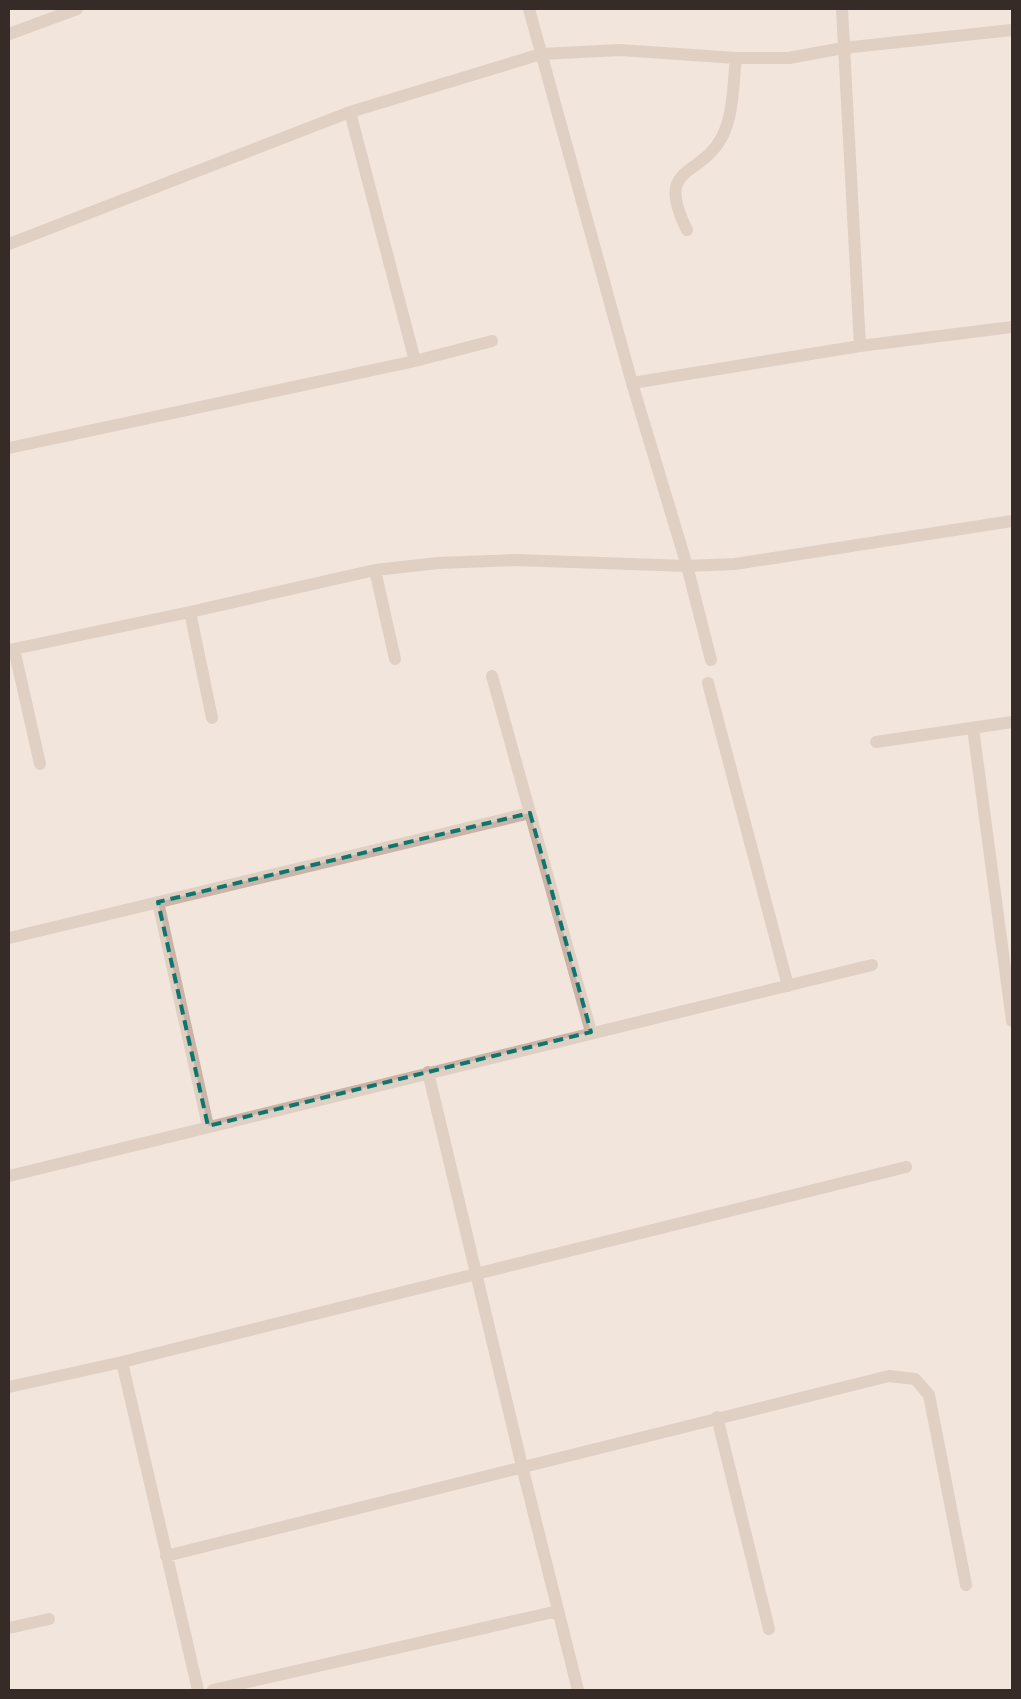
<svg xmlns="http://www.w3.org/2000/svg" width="1021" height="1699" font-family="'PT Sans Narrow',sans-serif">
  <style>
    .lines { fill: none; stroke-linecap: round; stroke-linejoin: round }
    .minor { stroke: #cab3a7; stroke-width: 12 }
    .marked { fill: none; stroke: #0f766e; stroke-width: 4; stroke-dasharray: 10 6; stroke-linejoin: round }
  </style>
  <rect width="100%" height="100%" fill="#f2e5db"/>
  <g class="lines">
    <path class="minor" d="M529,9l103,374 55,183 24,94
      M842,9l18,337
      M9,34l68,-25
      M350,112l65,249
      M687,230c-33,-67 13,-51 35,-93 12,-23 11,-54 14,-79
      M9,244l341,-132 191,-58 79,-4 116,8h53l54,-10 169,-18
      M632,383l228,-37 152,-19
      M9,448l406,-87 77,-20
      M375,570l20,89
      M190,612l22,106
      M14,649l26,115
      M9,650l181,-38 185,-42 63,-7 78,-3 171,6 48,-2 277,-43
      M492,676l99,356
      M708,683l80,303
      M973,728l39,293
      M876,742l136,-20
      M158,902l50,224
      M9,938l521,-125
      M428,1072l94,394 56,224
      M9,1176l863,-211
      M122,1362l76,328
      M9,1387l113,-25 784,-195
      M717,1417l52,212
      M166,1556l723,-180 26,3 14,16 37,190
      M9,1628l40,-9
      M213,1690l345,-79"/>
  </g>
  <path d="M0 0H1021V1699H0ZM530,813l61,219 -383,94 -50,-224z" fill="#f2e5db" fill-opacity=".55" fill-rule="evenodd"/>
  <path class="marked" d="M530,813l61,219 -383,94 -50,-224z"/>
  <rect width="1021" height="1699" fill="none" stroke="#372b28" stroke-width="20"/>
</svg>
